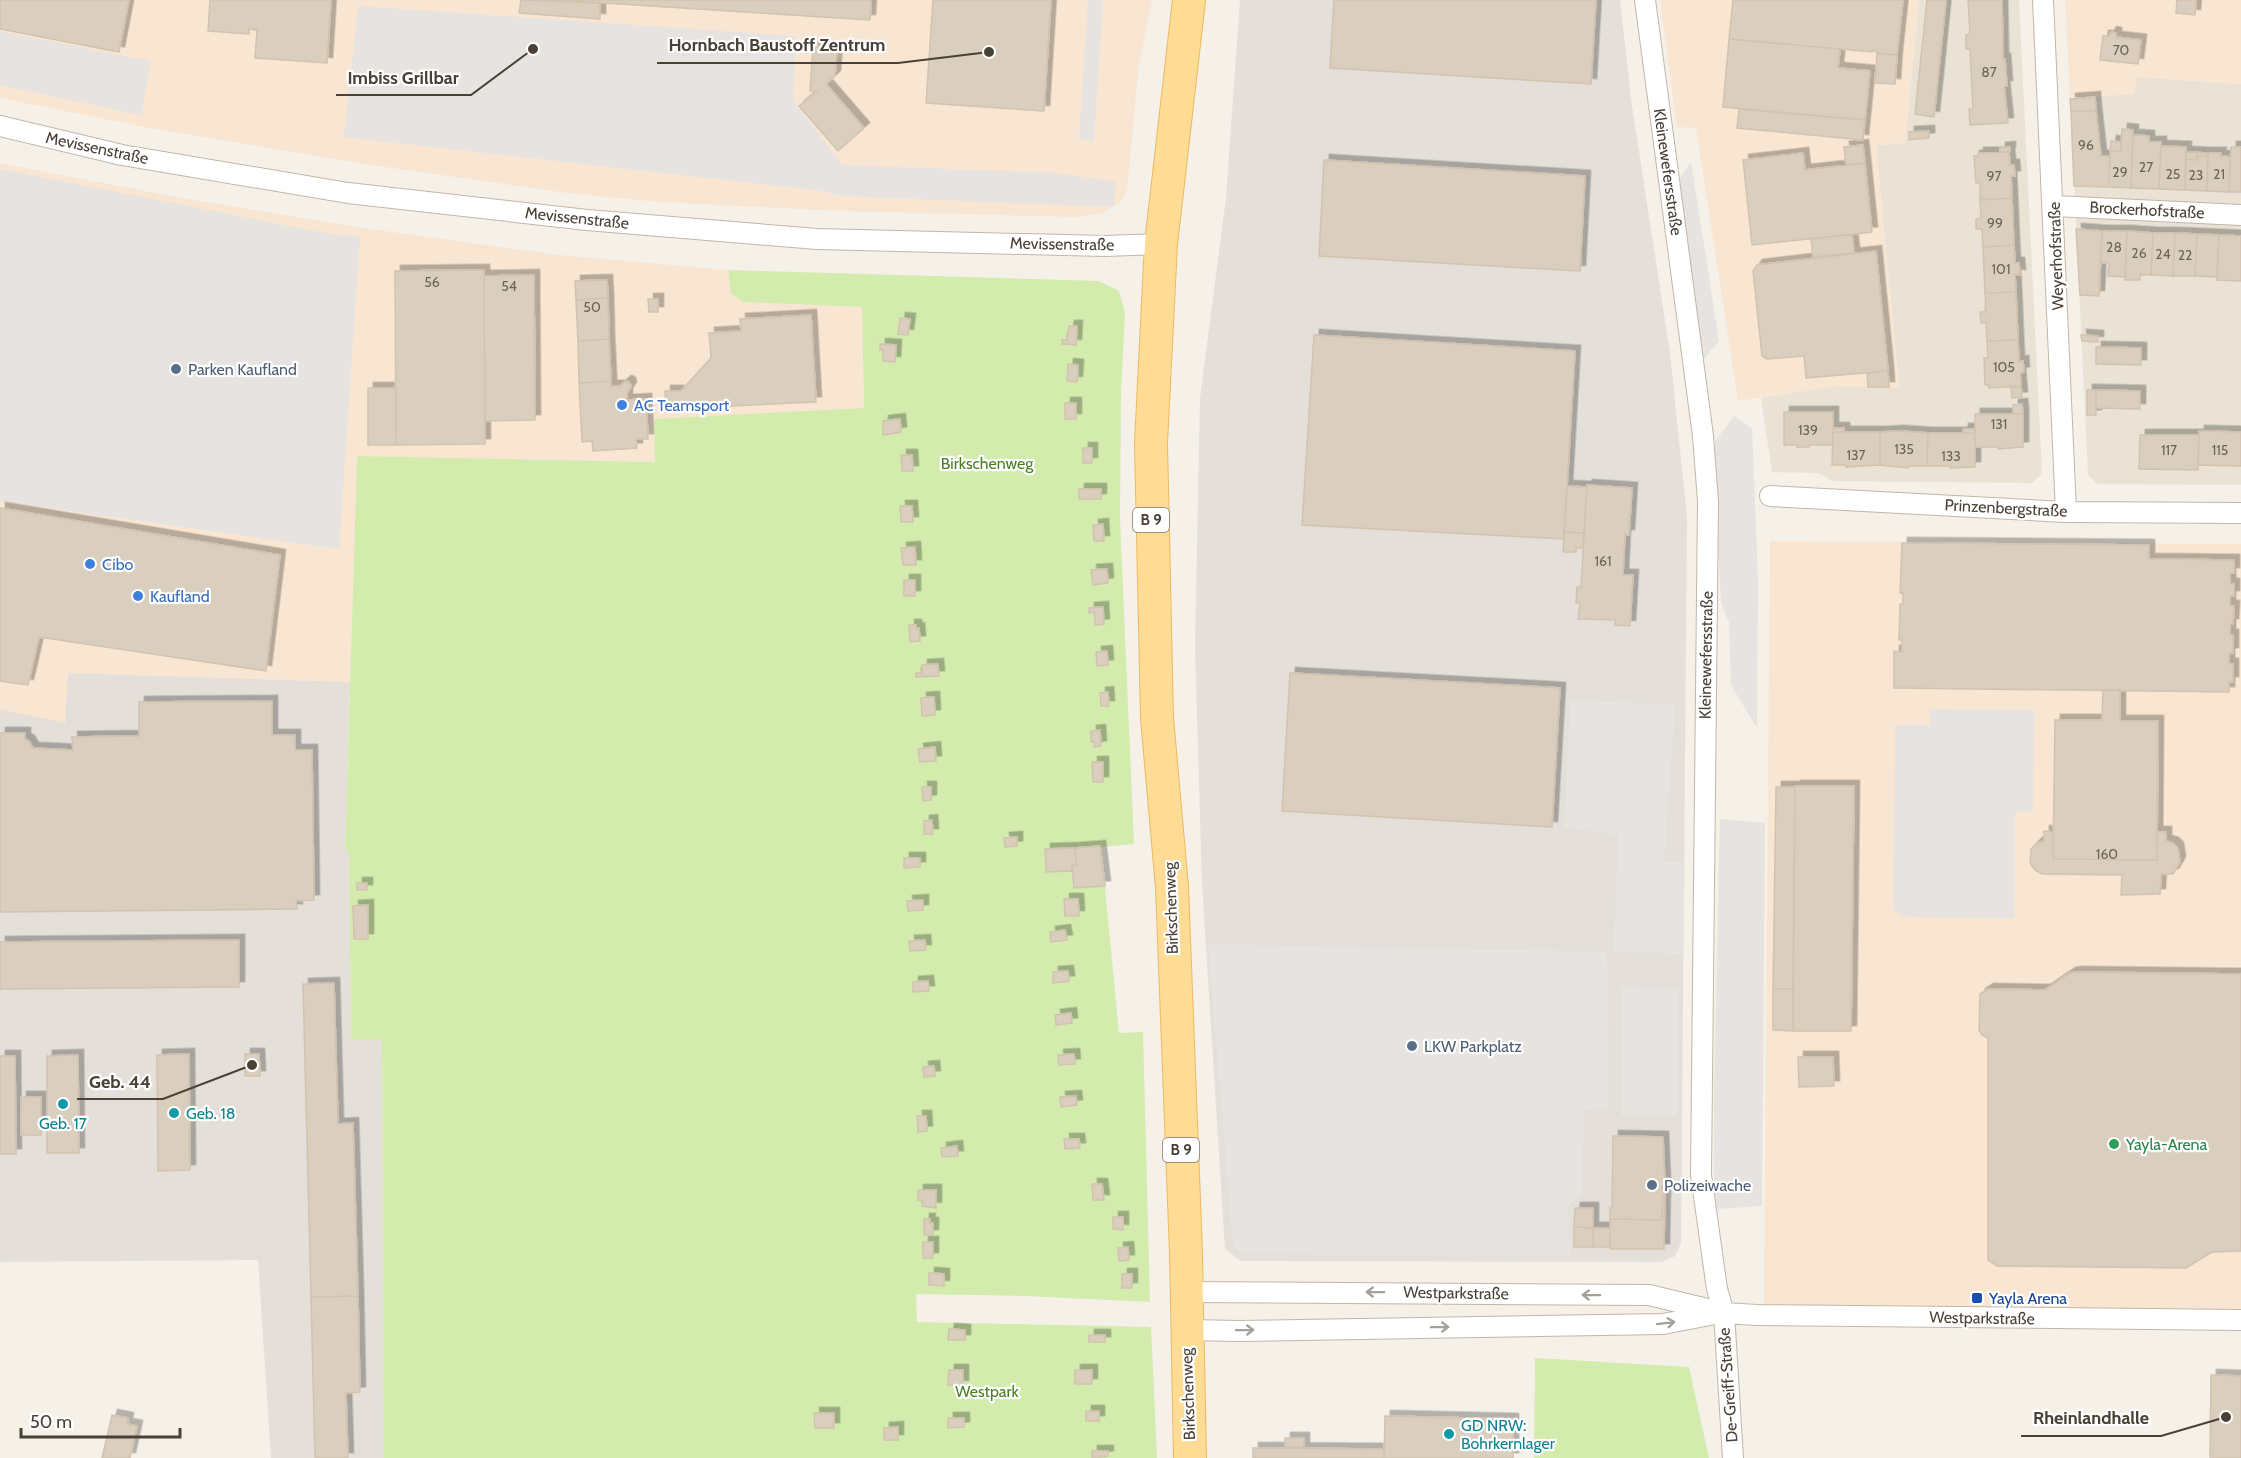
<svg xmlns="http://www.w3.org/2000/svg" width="2241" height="1458" font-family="Cabin,sans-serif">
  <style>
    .residential { fill: #e9e2d5 }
    .commercial { fill: #f8e6d2 }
    .industrial { fill: #e4dfd9 }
    .green { fill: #d3ecae }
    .parking { fill: #e6e3e0 }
    .building { fill: #dacebf; stroke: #d2c3af; stroke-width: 1.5; filter: url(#shadow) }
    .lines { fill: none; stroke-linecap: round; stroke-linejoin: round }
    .street-casing { stroke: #c1b7a9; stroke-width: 22 }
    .primary-casing { stroke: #ecba5f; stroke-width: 34 }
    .street { stroke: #fff; stroke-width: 20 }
    .primary { stroke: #ffdc96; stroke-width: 32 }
    .oneway { stroke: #a4a09a }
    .service-dot { fill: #5c6f8a; stroke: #fff; stroke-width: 2 }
    .shop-dot { fill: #3f7fe0; stroke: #fff; stroke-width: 2 }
    .culture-dot { fill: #0f9aa8; stroke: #fff; stroke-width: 2 }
    .leisure-dot { fill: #2e9e5b; stroke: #fff; stroke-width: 2 }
    .transit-dot { fill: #1a4fb4; stroke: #fff; stroke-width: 2 }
    .labels { text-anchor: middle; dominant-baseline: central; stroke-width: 4.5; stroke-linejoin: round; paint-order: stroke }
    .number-label { font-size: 14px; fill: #6d6458 }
    .shield { fill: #fff; stroke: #807972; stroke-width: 1.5 }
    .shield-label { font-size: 15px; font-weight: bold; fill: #494036 }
    .street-label { font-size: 16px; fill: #494036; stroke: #fff }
    .service-label { font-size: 16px; fill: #4e5e75; stroke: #fff; text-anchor: start }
    .shop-label { font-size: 16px; fill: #366cbe; stroke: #fff; text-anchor: start }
    .park-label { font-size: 16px; fill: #4b7f25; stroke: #fff }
    .culture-label { font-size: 16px; fill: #0d838f; stroke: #fff; text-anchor: start }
    .leisure-label { font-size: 16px; fill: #27864d; stroke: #fff; text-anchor: start }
    .transit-label { font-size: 16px; fill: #164399; stroke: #fff; text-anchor: start }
    .leader { fill: none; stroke: #494036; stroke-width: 2 }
    .callout-dot { fill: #494036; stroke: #fff; stroke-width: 2 }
    .callout-label { font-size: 18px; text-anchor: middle; font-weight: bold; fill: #494036; stroke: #fff; stroke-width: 4.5; stroke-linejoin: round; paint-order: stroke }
  </style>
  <defs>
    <filter id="shadow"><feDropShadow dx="5.5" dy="-5.5" stdDeviation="0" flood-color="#0004"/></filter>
  </defs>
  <rect width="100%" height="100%" fill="#f5f0e8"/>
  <path class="residential" d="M1919,0h100l23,474 -10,9 -200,-2 -13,-8 -47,-1 -11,-74 72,-12 66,1 -23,-242 29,-2z
    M2136,77l105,7v401l-143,-1 -10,-9 -18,-377 64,-4z"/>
  <path class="commercial" d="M0,0h1152l-13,64 -12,125 -7,14 -18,10 -27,4 -235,-6 -181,-9 -92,-9 -203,-29 -225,-38 -139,-28z
    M1660,0h259l-14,143 -29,2 23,243 -66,-2 -95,15 -42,-273 -19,-1z
    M2065,0h176v84l-105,-7 -2,17 -64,4z
    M0,163l176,34 187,31 196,27 169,15 3,22 12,10 119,5 2,101 -210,12 1,42 -298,-6 -7,226 -281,-9 -4,50 -65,-14z
    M1770,541l471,3v765l-477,-3z"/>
  <path class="industrial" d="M1240,0h380l12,106 38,247 17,165 -6,725 -6,13 -13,6 -421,-1 -16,-12 -23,-366 -7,-235 5,-250 26,-200z
    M68,673l282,9 -5,168h4l2,189h31l2,419h-113l-13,-198 -258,2v-553l65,14z"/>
  <path class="green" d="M728,270l371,11 20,10 6,22 -4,80 -1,126 14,325 -33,3 18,186 24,-1 7,270 -125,-6 -109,-2 1,28 234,5 6,131h-773l-2,-419 -31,1 -2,-189 -4,-1 12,-394 298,6 -1,-43 210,-11 -2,-101 -119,-5 -12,-9z
    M1535,1358l154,9 20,91h-175z"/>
  <path class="parking" d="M1088,0h15l-9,141 -15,-1z
    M358,6l438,30 -3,64 49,65 214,8 61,9 -4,25 -270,-11 -27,-6 -472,-53z
    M0,31l151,30 -10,54 -141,-30z
    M1691,162l28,179 -16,19 -27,-176z
    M0,169l336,66 24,1 -21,313 -339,-48z
    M1734,416l18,12 6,151 -1,149 -26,-43 -2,-63 -8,-19 -8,-159z
    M1570,700l105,5 -11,156 19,2 -1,91 -68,-3 4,-117 -54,-6z
    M1930,709l104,1 -1,102h-18l-1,106 -108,-1 -10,-5 -3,-8 2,-179h35z
    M1720,819l45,4 -3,383 -46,3 -2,-26v-95z
    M1208,944l399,8 2,157 -25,1 -2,82 -14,15 2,49 -327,-1 -10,-9z
    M1621,986l58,3 -2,127 -56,-1z"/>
  <path class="building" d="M0,0h129l-10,52 -119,-23z
    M210,0h121l-4,63 -72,-5 2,-28 -8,-1v5l-41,-3z
    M521,0l79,3v16l-81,-6z
    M557,0h314l-1,20z
    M933,0h118l-7,111 -118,-8z
    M1334,0h262l-5,84 -261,-16z
    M1733,0h170l-6,55 -20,-2v-2h-5v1l-143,-13z
    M1927,0h19l-12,117 -19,-3z
    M1968,0h34l1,59h2l2,27h-3l4,37 -38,2 -1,-16h4l-3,-60h-4v-14l4,-1z
    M2177,0h19l-1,15 -19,-2z
    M2111,32l5,1v4l25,3 -3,24 -38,-4 3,-24h6z
    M1729,39l111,10 -2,19 32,3 -5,49 -142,-13z
    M813,46l24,2 -2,28 -9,8 38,44 -26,23 -39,-45 18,-15h-7z
    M1877,53l20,2 -2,29 -20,-1z
    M2095,97l1,14h-25l-1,-12z
    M1739,109l126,11 -2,20 -126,-12z
    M2071,111h25l5,45h9l-1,31 -35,-1z
    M2122,129l11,1 -2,58 -22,-1 1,-36h11z
    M1929,131v7l-20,2v-8z
    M2133,135l16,1v6h12l-2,47 -28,-1z
    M2111,141l10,1v9h-11z
    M1863,145l2,18 -19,2 -2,-18z
    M2161,146l25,1 -1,43 -26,-1z
    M2010,147v5h-10v-4z
    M2231,147h10v45h-12z
    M2009,152l1,13h4l1,11h-4l1,22 -32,2v-17h-4l-2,-27h4v-3z
    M2186,152l22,1v3h-11v4l-11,-1z
    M1803,153l2,17 60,-7 7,69 -120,13 -9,-85z
    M2208,153h13l-1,3 10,1 -1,35 -22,-1z
    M2197,156h11l-1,35 -22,-1 1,-31 11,1z
    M1324,160l261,16 -5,95 -261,-15z
    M2012,198l2,47 -31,2 -1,-18h-6v-10l5,-1 -1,-18z
    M2076,229l26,2 -3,65 -19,-1z
    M2102,231h25l-2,46 -17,-1 1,-13h-8z
    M2127,231l26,2 -2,42 -11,-1v6h-15z
    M2153,233h22l-2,43 -22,-1z
    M2175,233l22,1 -2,42h-22z
    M1852,234l2,19 -41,4 -2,-18z
    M2197,234l22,1 -2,42 -22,-1z
    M2219,235l22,1v45l-24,-1z
    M2014,245l1,18h4l1,12 -5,-1 1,18 -31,1 -2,-46z
    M1876,251l12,120 -82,7 -2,-22 -37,3 -5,-3 -9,-85 4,-6z
    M484,270l1,174 -89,1 -1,-174z
    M534,275l1,145 -50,1 -1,-145z
    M607,280l1,18 -32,2 -1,-19z
    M2016,292l2,48 -31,1 -1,-18h-5l-1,-11h6l-1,-19z
    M608,298l1,41 -31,2 -2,-41z
    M648,299h10v13h-9z
    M811,315l5,87 -150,7 -1,-18h16l30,-33 -2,-25 32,-2 -1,-12z
    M900,318l10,1 -2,16 -10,-1z
    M1069,326h8l-1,19 -14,-1v-4h5z
    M1314,335l261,16 -11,188 -262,-14z
    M2081,335l17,1v6l-16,-1z
    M609,339l2,42 -32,2 -1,-42z
    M2018,340l1,22 4,-1 1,11 -4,1 1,13 -32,2v-3h-4l-1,-27h4l-1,-17z
    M880,344l16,1 -1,17 -12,-1v-11h-3z
    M2096,347l45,1v17l-45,-1z
    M1068,364l10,1 -1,17 -10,-1z
    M1888,371l1,16h-21l-1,-14z
    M611,381v5h9l6,-5 4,2 1,4 -4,6v7l19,-1 2,40h-12l1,9 -44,3 -1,-10 -10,1 -3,-59z
    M2021,386l1,11 -10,1 -1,-11z
    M368,388h28v57h-28z
    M2087,390h9v25h-9z
    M2096,390l44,1v18l-44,-1z
    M1065,403h11v16h-11z
    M2022,404l1,10h-10v-9z
    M1784,412h49v33h-24v2h-12l1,-2h-14z
    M1975,414h48v33l-25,2v-2h-23z
    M900,419l1,13 -18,3v-14z
    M1833,428h11v4h-11z
    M1963,429h12v4h-12z
    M1899,431l29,2 -1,33h-19v2l-28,-3v-33z
    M2199,431l42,1v34l-43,-1z
    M1833,432h47v33l-34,2v-2h-14z
    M1928,433h47v34l-25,1v-2h-23z
    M2140,435h59l-1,35 -59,-1z
    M1083,448h9v15h-9z
    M901,455h11l1,16h-11z
    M1587,485l45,3 -3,47h-4l-2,40h10l-3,51 -15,-1v-5l-37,-1 2,-16h-4l1,-16h4z
    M1567,486l20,1 -3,46 -20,-1z
    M1079,489h22v10h-22z
    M900,506h12l1,16h-12z
    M0,508l280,47 -14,116 -227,-34 -11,48 -28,-4z
    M1103,524l1,17h-10l-1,-16z
    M1564,532l20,1 -1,15h-7v4h-13z
    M1902,543l247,2v14l85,1v13h-4v11h4v12h-4v10h4l-1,18h-3v11h3v18h-4v11h4v18h-4v10l-335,-4v-37l8,1v-12h-3l1,-36h3v-11h-3z
    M915,547l1,18h-13l-2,-17z
    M1107,569l1,14 -15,2 -2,-15z
    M904,580h11v16h-11z
    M1103,607l1,17 -9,1 -1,-13 -5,1v-5z
    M909,625h7v4l3,-1 1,13 -10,1z
    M1107,651l1,14 -11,1 -1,-14z
    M938,664l1,12 -23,1v-4h6v-8z
    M1290,673l270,15 -8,139 -270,-16z
    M2103,690h17v31h38l-1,139 -104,-1 2,-139h47z
    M1108,692l1,14h-8l-1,-13z
    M934,697l1,18 -13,1 -1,-18z
    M272,701v34h23v15h17l2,150 -18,1 1,8 -297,3v-179h25v6l4,2 4,7 40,2 -1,-13 67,-1v-34z
    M1100,730l1,16 -7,1v-5h-3v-11z
    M935,747l1,14 -16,1 -2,-13z
    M1092,762h11v20h-10z
    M1795,786h59l-3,245h-58z
    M922,787h9v13l-8,1z
    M1776,787h19l-2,202h-20z
    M932,820l1,14h-9v-13z
    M2044,831l9,1v27l104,1v-28h9v9l7,2 5,5 2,14 -7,12h-12l-1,20 -39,1 1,-20 -80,-1 -7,-4 -5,-7 1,-14 6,-6 7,-2z
    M1017,837v9l-12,1 -1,-9z
    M1100,846l5,40 -31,2 -2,-23h4l-1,-17z
    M1075,848l1,17h-4v6l-26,1 -1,-23z
    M904,858h16v9l-16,1z
    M357,883h10v7h-10z
    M1064,899h14l1,17h-14z
    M923,900v10l-15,1 -1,-10z
    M368,905v34h-14l-1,-33z
    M1065,930l2,10 -16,2 -1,-10z
    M239,940v47l-239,2v-47z
    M925,940l1,10 -16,1 -1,-10z
    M1068,971l1,10 -16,2v-11z
    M2076,972l165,2v277l-29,1 -26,16 -189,-2 -9,-6v-222l-6,-3 -3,-5 1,-36 8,-5 57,1 25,-17z
    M928,981l1,10 -16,1v-10z
    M334,983l4,141 15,-1 5,173 -47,1 -8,-313z
    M1773,989h20v42l-20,-1z
    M1071,1013l1,10 -16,2 -1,-10z
    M189,1054l1,116 -32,1 -1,-116z
    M245,1054h14l1,22h-15z
    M1074,1054l1,10 -16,1 -1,-10z
    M78,1055l1,98h-32v-97z
    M0,1056h15l1,98h-16z
    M1798,1057h35l1,29 -35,1z
    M934,1066l1,10 -11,1 -1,-10z
    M1076,1096l1,9 -16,2 -1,-10z
    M21,1097h20v38h-20z
    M917,1116h9l1,15 -9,1z
    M1613,1136l50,1 2,49h-2l-1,34 -52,-1v-11h2z
    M1064,1139h15l1,9 -15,1z
    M957,1146l1,10 -16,1 -1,-9z
    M1092,1184h10l2,16h-11z
    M1663,1186h2l-1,63h-54v-30l52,1z
    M918,1190h18v18l-14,-2v-6h-4z
    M1575,1208h18v20l-19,-1z
    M1113,1217h10v13l-10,-1z
    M924,1219h6l-1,4h4v12h-9z
    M1574,1227l19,1v19h-19z
    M1593,1228h17v19h-17z
    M923,1242h10v16h-10z
    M1128,1247l1,13 -10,1 -1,-13z
    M929,1273l15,1v12l-15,-1z
    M1122,1274h10v14h-10z
    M358,1296l2,96 -14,1 2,65h-33l-4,-161z
    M949,1329l16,1v10h-17z
    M1089,1335h16v7h-16z
    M949,1370h14v16l-15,-1z
    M1075,1370h17v14h-17z
    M2211,1375l30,1v82h-31z
    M1086,1411h13v10h-13z
    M814,1413h20v15h-19z
    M112,1415l16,3 -1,6 10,2 -7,32h-28z
    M1385,1416l128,3v39h-129z
    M948,1418h16v9l-16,1z
    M898,1427v13h-14v-12z
    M1285,1438h19v9h-19z
    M1253,1448l131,1v9h-131z
    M1092,1451h16v5l-16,2z"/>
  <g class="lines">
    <g class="street-casing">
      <path id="street" d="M1645,0l58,436 5,65 -7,674 16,114 7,24 9,145
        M2043,0l23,512
        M0,126l122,29 226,38 239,27 230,19 288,7 56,-2
        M2054,206l187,9
        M1770,496l296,16 175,1
        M1187,1292l462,3 75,18 33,2 484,5
        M1187,1330l52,1 424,-7 52,-10"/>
    </g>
    <g class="primary-casing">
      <path id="primary" d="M1189,0l-28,244 -10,199 6,275 15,169 14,366 4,205"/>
    </g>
    <use href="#street" class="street"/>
    <use href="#primary" class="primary"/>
  </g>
  <defs><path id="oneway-shaft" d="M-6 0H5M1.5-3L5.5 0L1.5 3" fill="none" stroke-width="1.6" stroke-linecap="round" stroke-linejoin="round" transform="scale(1.5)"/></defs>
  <g class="oneway">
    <use href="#oneway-shaft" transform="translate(1375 1292) rotate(-179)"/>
    <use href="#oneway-shaft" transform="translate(1591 1295) rotate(-179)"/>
    <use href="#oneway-shaft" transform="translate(1666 1323) rotate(-7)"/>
    <use href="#oneway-shaft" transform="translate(1440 1327) rotate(-1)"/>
    <use href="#oneway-shaft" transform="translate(1245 1330) rotate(-1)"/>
  </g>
  <g class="service-dot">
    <circle cx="176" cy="369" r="6"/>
    <circle cx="1412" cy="1046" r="6"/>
    <circle cx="1652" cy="1185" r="6"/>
  </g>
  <g class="shop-dot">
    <circle cx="622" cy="405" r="6"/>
    <circle cx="90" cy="564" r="6"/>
    <circle cx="138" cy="596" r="6"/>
  </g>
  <g class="culture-dot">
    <circle cx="63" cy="1104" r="6"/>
    <circle cx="174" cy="1113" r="6"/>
    <circle cx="1449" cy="1434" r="6"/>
  </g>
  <circle class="leisure-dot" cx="2114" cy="1144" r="6"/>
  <rect class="transit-dot" x="1971" y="1292" width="12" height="12" rx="3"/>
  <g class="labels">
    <g class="number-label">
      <text x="2121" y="50">70</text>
      <text x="1989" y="72">87</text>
      <text x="2086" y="145">96</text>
      <text x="2146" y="167">27</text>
      <text x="2120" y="172">29</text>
      <text x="2173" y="174">25</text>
      <text x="2219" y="174">21</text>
      <text x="2196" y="175">23</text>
      <text x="1994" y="176">97</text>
      <text x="1995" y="223">99</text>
      <text x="2114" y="247">28</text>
      <text x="2139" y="253">26</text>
      <text x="2163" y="254">24</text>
      <text x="2185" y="255">22</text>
      <text x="2001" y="269">101</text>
      <text x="432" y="282">56</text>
      <text x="509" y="286">54</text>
      <text x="592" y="307">50</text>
      <text x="2004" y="367">105</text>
      <text x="1999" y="424">131</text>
      <text x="1808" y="430">139</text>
      <text x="1904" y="449">135</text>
      <text x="2169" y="450">117</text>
      <text x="2220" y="450">115</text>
      <text x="1856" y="455">137</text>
      <text x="1951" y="456">133</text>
      <text x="1603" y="561">161</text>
      <text x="2107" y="854">160</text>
    </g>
    <g class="shield">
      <rect x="1133" y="508" width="36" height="24" rx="4.5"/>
      <rect x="1163" y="1138" width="36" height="24" rx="4.5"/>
    </g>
    <g class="shield-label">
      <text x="1151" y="520">B 9</text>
      <text x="1181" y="1150">B 9</text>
    </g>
    <g class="street-label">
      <text transform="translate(97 148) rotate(12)">Mevissenstraße</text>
      <text transform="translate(1668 172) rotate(82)">Kleinewefersstraße</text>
      <text transform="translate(2147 210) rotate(3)">Brockerhofstraße</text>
      <text transform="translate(577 218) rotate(6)">Mevissenstraße</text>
      <text transform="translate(1062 244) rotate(1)">Mevissenstraße</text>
      <text transform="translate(2056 256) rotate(-92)">Weyerhofstraße</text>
      <text transform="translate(2006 508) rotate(3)">Prinzenbergstraße</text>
      <text transform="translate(1706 655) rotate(-89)">Kleinewefersstraße</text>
      <text transform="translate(1171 908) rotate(-92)">Birkschenweg</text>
      <text transform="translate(1456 1293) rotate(1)">Westparkstraße</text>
      <text transform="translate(1982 1318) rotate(1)">Westparkstraße</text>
      <text transform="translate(1728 1385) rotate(-94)">De-Greiff-Straße</text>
      <text transform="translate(1188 1394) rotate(-92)">Birkschenweg</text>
    </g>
    <g class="service-label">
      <text x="188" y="369">Parken Kaufland</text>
      <text x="1424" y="1046">LKW Parkplatz</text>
      <text x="1664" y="1185">Polizeiwache</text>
    </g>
    <g class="shop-label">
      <text x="634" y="405">AC Teamsport</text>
      <text x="102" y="564">Cibo</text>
      <text x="150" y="596">Kaufland</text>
    </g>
    <g class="park-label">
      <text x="987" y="463">Birkschenweg</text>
      <text x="987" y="1391">Westpark</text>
    </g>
    <g class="culture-label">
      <text x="186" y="1113">Geb. 18</text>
      <text x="63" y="1123" text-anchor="middle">Geb. 17</text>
      <text x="1461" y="1425">GD NRW:<tspan x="1461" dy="18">Bohrkernlager</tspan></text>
    </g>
    <g class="leisure-label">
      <text x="2126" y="1144">Yayla-Arena</text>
    </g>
    <g class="transit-label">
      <text x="1989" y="1298">Yayla Arena</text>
    </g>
  </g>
  <path class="leader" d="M989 52L898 63H657M533 49L471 95H336M252 1065L163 1099H77M2226 1417L2161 1436H2021"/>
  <g class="callout-dot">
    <circle cx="989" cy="52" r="6"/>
    <circle cx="533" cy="49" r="6"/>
    <circle cx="252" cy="1065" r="6"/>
    <circle cx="2226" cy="1417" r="6"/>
  </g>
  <g class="callout-label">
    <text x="777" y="51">Hornbach Baustoff Zentrum</text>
    <text x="403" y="84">Imbiss Grillbar</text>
    <text x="120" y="1088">Geb. 44</text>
    <text x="2091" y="1424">Rheinlandhalle</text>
  </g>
  <path d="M21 1428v9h159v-9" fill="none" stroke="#494036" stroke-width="3"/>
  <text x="30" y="1428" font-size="18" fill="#494036" stroke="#ffffff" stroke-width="4.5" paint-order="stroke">50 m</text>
</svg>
